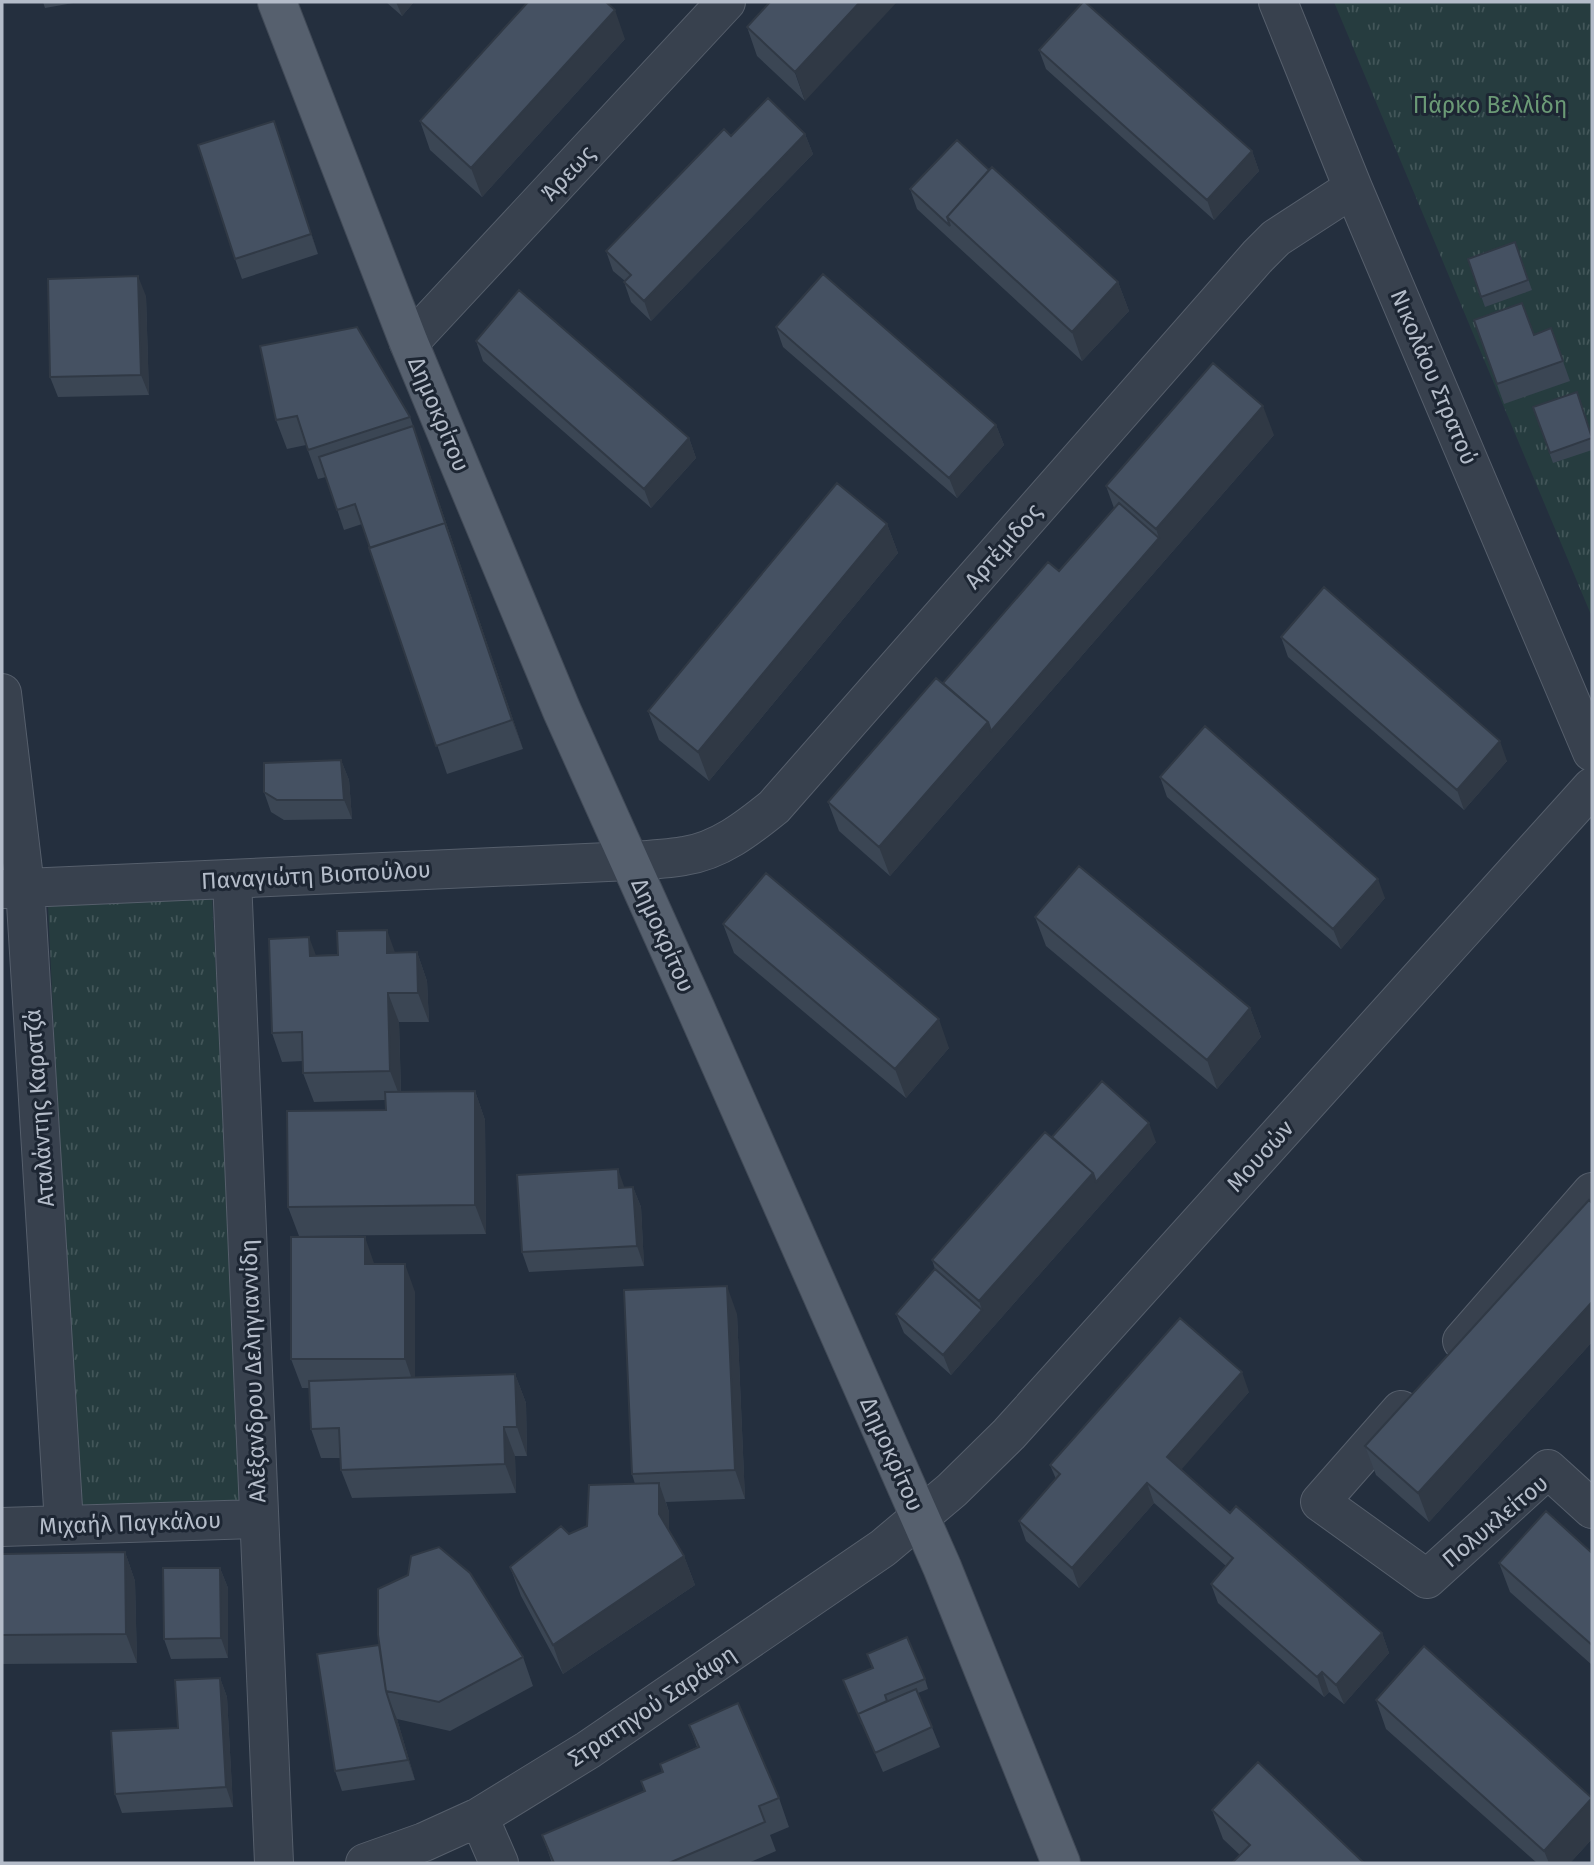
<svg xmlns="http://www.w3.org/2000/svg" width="1594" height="1865" font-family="'Fira Sans',sans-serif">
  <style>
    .grass { fill: url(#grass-tufts) }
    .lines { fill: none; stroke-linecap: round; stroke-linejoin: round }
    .minor-casing { stroke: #565f6c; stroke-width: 40 }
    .major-casing { stroke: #414a57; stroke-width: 40 }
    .minor { stroke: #38414e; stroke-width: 38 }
    .major { stroke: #56606e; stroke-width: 38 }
    .wall { fill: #3b4654 }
    .shaded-wall { fill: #303945 }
    .building { fill: #455162; stroke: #303945; stroke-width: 2 }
    .labels { text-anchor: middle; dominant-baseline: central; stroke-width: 6; stroke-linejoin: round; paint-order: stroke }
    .park-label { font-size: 23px; fill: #6b9a76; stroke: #1d2633 }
    .street-label { font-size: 23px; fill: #b4bcc9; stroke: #1d2633 }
  </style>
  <defs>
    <pattern id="grass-tufts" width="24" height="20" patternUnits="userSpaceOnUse" patternTransform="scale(1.75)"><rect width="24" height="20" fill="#263c3f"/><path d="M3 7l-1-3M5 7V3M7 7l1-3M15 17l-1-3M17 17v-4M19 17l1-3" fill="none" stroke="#435659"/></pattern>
  </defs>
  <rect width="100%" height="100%" fill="#242f3e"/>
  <path class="grass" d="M1334,2h258v615z
    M212,896l32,607 -168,3 -28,-601z"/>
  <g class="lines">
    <g class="minor-casing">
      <path id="minor" d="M1278,2l75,186 239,564
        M409,343l317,-341
        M2,693l23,194 39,637
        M232,879l42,984
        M2,889l628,-28c18,-1 37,-2 54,-5 35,-5 64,-28 90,-49l484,-551 18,-18 77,-50
        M1462,1341l130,-149
        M1401,1410l-81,92 107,77 121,-110 44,40
        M2,1527l257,-8
        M479,1817l20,46
        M365,1863l59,-21 55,-25 109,-67 295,-202 69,-58 57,-56 583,-647"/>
    </g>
    <g class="major-casing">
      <path id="major" d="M277,2l132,341 153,368 133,296 247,560 119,296"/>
    </g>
    <use href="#minor" class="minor"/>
    <use href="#major" class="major"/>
  </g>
  <path class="wall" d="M43,2h36l-34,6z
    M386,2h28l-12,14z
    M770,2l35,99 -48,-45 -10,-29z
    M625,39l-143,158 -52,-47 -10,-29z
    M1039,50l213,101 7,20 -45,49 -168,-151z
    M805,134l8,20 -162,167 -20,-19 -7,-20 1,-1 -12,-10 -7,-20 125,-115z
    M281,141l37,113 -76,25 -7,-20z
    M989,170l129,112 11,29 -47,50 -165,-152 -7,-20z
    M1515,242l17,48 -47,17 -17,-48z
    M146,296l3,99 -91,2 -8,-20z
    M1474,320l60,15 17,-7 19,53 -66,23z
    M776,327l220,98 8,20 -47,53 -174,-151z
    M476,341l213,97 7,20 -45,50 -168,-147z
    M260,346l150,71 113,332 -76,25 -85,-250 -18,6 -18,-53 -8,2 -12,-34 -19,4 -11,-29z
    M1533,407l59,29v14l-39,13z
    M1274,435l-384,441 -51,-45 -11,-29 115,-119 116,-112 55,-63 -8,-22z
    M887,524l11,29 -189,228 -50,-41 -11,-29z
    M1281,637l226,124 -43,49 -176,-153z
    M341,760l8,20 3,39 -68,1 -13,-8 -7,-20z
    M1160,777l225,121 -44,51 -174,-152z
    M1035,917l215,91 11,29 -44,52 -171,-143z
    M723,924l226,124 -43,50 -172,-145z
    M417,952l10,29 2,41h-30l2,70 74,-1 10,29 1,114 -187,2 -11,-29 98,-97 -1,-10 -71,2 -11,-29v-12l-21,1 -10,-29 44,-78z
    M1052,1137l104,5 -205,233 -47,-42 -8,-19 39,-45 -3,-9z
    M633,1187l8,20 3,59 -115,6 -7,-20 103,-64z
    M1592,1203v139l-163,180 -53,-47 -11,-29z
    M374,1264l41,28v85l100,-3 11,29 1,53h-12l1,37 -164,5 -11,-28 -1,-12h-19l-10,-29 -2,-41h-7l-11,-29z
    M737,1314l8,185 -79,3 3,10v19l15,25 11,29 -132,89 -42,-78 -11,-29 59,-33 18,-8 48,-42 -3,-10z
    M1249,1392l-68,77 49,44 152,120 7,20 -45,51 -15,-12 -5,5 -106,-94 -7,-19 15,-18 -72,-63 -75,85 -53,-47 -7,-20 37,-42 -6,-14z
    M125,1552l10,29 2,82 -135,1v-110z
    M1592,1553v112l-82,-73 -11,-29z
    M220,1568l8,20v70l-57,1 -7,-20z
    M379,1645l144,12 10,29 -83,45 -53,-12 18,61 -73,11 -7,-20z
    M867,1654l58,25 3,10 -10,4 22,54 -57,25 -40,-92 29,-12z
    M220,1678l7,19 6,110 -111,6 -7,-19 63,-66z
    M1376,1700l216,98v41l-22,24h-33l-151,-134z
    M689,1725l90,73 10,29 -19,8 6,16 -28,12h-196l-10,-28 102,-44 -3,-10 21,-9 -2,-8 37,-17z
    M1212,1810l152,53 -124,-8 -17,-16z"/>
  <path class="shaded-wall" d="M396,2h18l-12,14z
    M860,2h37l-92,99 -10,-29z
    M615,10l10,29 -143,158 -11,-29z
    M274,121l7,20 37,113 -7,-20z
    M805,134l8,20 -162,167 -7,-20z
    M1252,151l7,20 -45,49 -7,-20z
    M138,276l8,20 3,99 -8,-20z
    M1118,282l11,29 -47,50 -10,-29z
    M1263,406l11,29 -384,441 -11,-29 109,-125 171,-184 -3,-9z
    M996,425l8,20 -47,53 -8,-20z
    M413,426l7,20 103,303 -11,-29z
    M689,438l7,20 -45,50 -7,-19z
    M887,524l11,29 -189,228 -11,-29z
    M1500,741l7,20 -43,49 -7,-20z
    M341,760l8,20 3,39 -8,-19z
    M1378,879l7,19 -44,51 -8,-20z
    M387,930l10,28 -10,-5z
    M309,937l11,29 -10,-10z
    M417,952l10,29 2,41 -11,-29z
    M388,993l11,29 2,78 -11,-29z
    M1250,1008l11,29 -44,52 -10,-29z
    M939,1019l10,29 -43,50 -11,-29z
    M475,1091l10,29 1,114 -11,-29z
    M1149,1123l7,19 -205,233 -8,-20 39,-45 -3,-9 114,-128z
    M618,1169l7,20 -6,-1z
    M633,1187l8,20 3,59 -7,-20z
    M365,1237l10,29 -10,-2z
    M405,1264l10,28v96l-10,-29z
    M727,1286l10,28 8,185 -10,-29z
    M1592,1302v40l-163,180 -11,-29z
    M1242,1372l7,20 -74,85 -8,-20z
    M515,1374l11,29 1,53 -10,-29z
    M504,1427l11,29 1,37 -11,-29z
    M659,1483l10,29v31l-10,-29z
    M1147,1483l7,20 -75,85 -7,-20z
    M125,1552l10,29 2,82 -11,-29z
    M684,1556l11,29 -132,89 -10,-29z
    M220,1568l8,20v70l-7,-20z
    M1382,1633l7,20 -45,51 -8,-19z
    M1322,1672l7,20 -5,5 -7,-20z
    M220,1678l7,19 6,110 -7,-20z
    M389,1700l8,19 18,61 -7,-20z
    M1592,1798v41l-22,24h-21l-5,-12z"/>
  <path class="building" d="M528,2h78l9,8 -144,158 -51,-47z
    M770,2h90l-65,70 -48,-45z
    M1083,2h2l167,149 -45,49 -168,-150z
    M768,98l37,36 -161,167 -20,-19 7,-7 -25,-24 118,-122 7,7z
    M274,121l37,113 -76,25 -37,-114z
    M957,140l32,30 -42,47 3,9 -40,-37z
    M992,167l126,115 -46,50 -125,-115z
    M1515,242l13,38 -47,17 -13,-38z
    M823,274l173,151 -47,53 -173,-151z
    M138,276l3,99 -91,2 -2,-98z
    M519,290l170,148 -45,51 -168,-148z
    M1522,303l12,32 17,-7 12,33 -66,23 -23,-64z
    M357,327l53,90 -102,33 -11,-34 -21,4 -16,-74z
    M1213,363l50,43 -107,123 -50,-43z
    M1577,392l15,46 -42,15 -17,-46z
    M413,426l35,106 -3,-9 -75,25 -15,-44 -18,6 -18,-53z
    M837,483l50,41 -189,228 -50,-41z
    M1119,503l40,35 -168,193 -3,-9 -45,-39 105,-121 11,9z
    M445,523l67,197 -76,26 -67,-198z
    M1324,587l176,154 -43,49 -176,-153z
    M936,678l52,44 -109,125 -51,-45z
    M1205,726l173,153 -45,50 -173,-152z
    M341,760l3,40h-67l-13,-8v-29z
    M1079,866l171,142 -43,52 -172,-143z
    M766,873l173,146 -44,50 -172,-145z
    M387,930v23l30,-1 1,41h-30l2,78 -87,2 -1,-41 -30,1 -3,-94 40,-2 1,19 28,-1 -1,-24z
    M1102,1081l47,42 -53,59 -3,-9 -41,-36z
    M475,1091v114l-187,2 -1,-96 99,-1 -1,-18z
    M1045,1132l48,41 -114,128 -47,-41z
    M618,1169l1,19 14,-1 4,59 -115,6 -5,-77z
    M1589,1200l3,3v99l-174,191 -53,-47z
    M291,1237h74v27h40v95h-114z
    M935,1269l47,41 -39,45 -47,-41z
    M727,1286l8,184 -103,4 -8,-184z
    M1180,1318l62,54 -75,85 63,56 6,-7 146,127 -46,52 -14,-13 -5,5 -106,-93 22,-26 -86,-75 -75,85 -53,-47 41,-47 -10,-9z
    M515,1374l2,53h-13l1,37 -164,6 -2,-42 -28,1 -2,-48z
    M659,1483v31l25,42 -131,89 -43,-78 51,-41 8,8 18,-8 2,-41z
    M1546,1511l46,42v92l-93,-82z
    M439,1547l31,26 53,84 -84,45 -53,-11 -8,-56v-46l30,-14 3,-19z
    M125,1552l1,82 -124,1v-81z
    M163,1568h57l1,70 -57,1z
    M907,1637l18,42 -40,16 2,6 -29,13 4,10 -19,-44 30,-12 -6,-14z
    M379,1645l7,46 22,69 -73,11 -18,-117z
    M1424,1646l168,152 -48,53 -168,-151z
    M220,1678l6,109 -111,7 -4,-63 67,-3 -3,-48z
    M916,1689l16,38 -57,26 -17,-39z
    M738,1703l41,95 -20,8 6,16 -96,41h-115l-12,-28 103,-44 -4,-10 22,-9 -3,-8 39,-17 -10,-22z
    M1258,1762l106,101h-132l18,-18 -38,-35z"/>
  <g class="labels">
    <g class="park-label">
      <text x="1490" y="105">Πάρκο Βελλίδη</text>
    </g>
    <g class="street-label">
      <text transform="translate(568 173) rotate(-47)">Άρεως</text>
      <text transform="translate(1434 377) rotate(67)">Νικολάου Στρατού</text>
      <text transform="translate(439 414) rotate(67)">Δημοκρίτου</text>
      <text transform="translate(1003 546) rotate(-49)">Αρτέμιδος</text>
      <text transform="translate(316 875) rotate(-3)">Παναγιώτη Βιοπούλου</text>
      <text transform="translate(663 935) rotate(66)">Δημοκρίτου</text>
      <text transform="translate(39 1108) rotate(-94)">Αταλάντης Καρατζά</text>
      <text transform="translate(1260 1156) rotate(-48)">Μουσών</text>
      <text transform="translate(253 1371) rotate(-92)">Αλέξανδρου Δεληγιαννίδη</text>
      <text transform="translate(892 1454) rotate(66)">Δημοκρίτου</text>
      <text transform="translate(1495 1521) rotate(-40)">Πολυκλείτου</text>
      <text transform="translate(130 1523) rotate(-2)">Μιχαήλ Παγκάλου</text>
      <text transform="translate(652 1706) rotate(-34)">Στρατηγού Σαράφη</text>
    </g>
  </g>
  <rect width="1594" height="1865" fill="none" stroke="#b4bcc9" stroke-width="7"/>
</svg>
